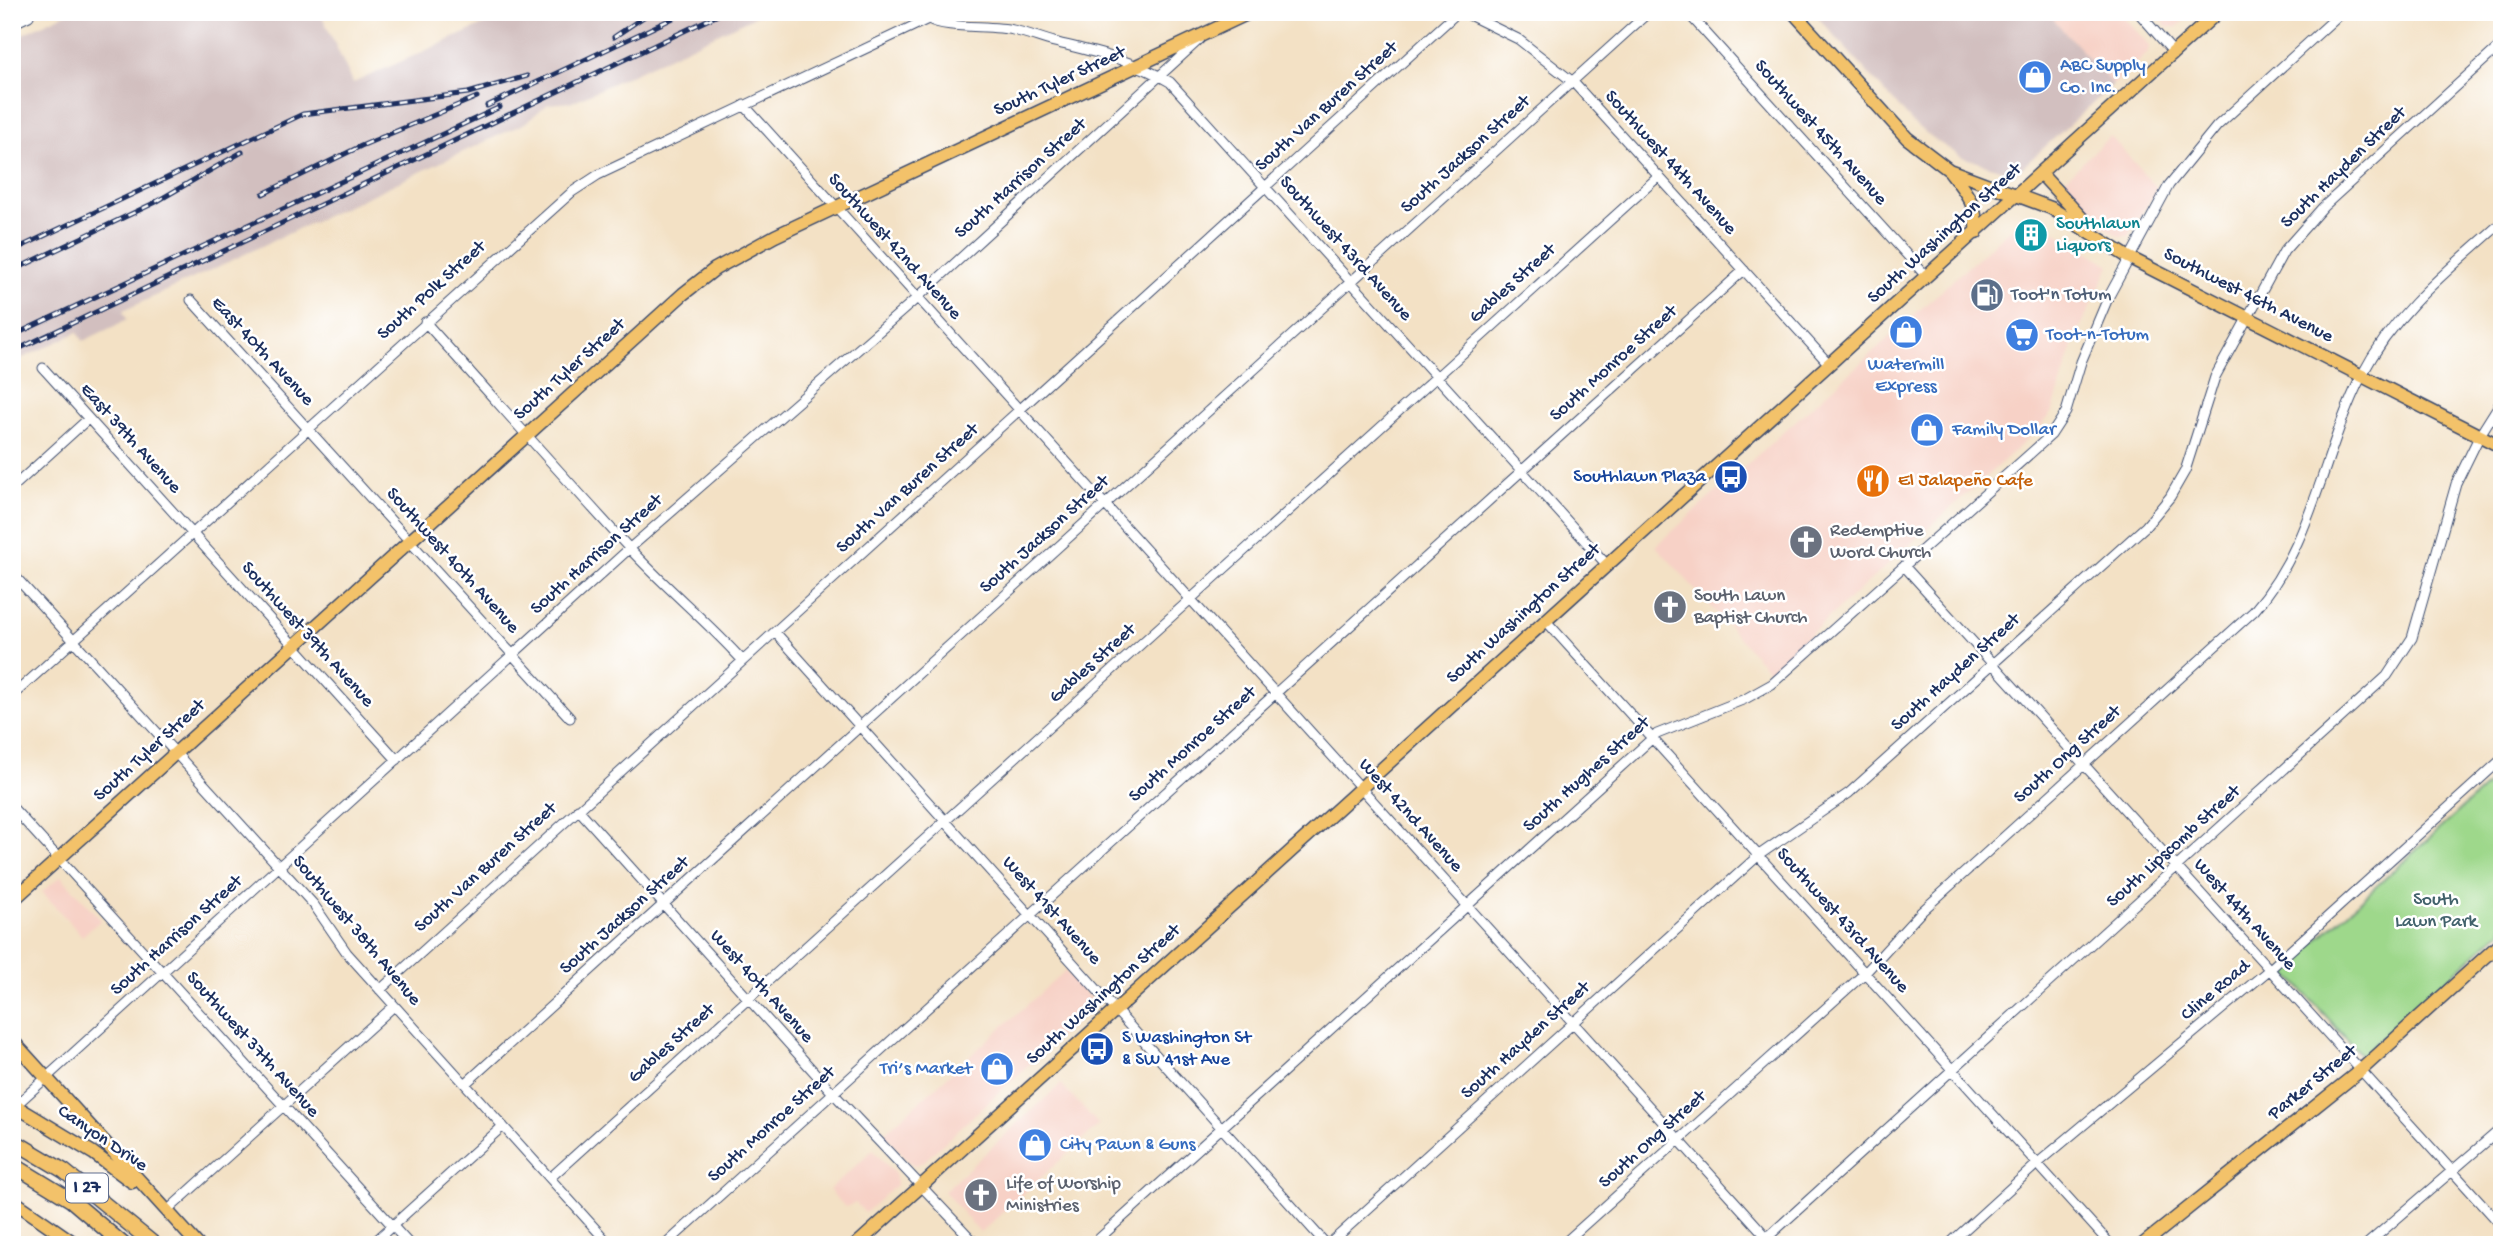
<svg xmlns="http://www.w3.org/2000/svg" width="2514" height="1257" font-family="'Gochi Hand',sans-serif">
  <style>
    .built { fill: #f7d1c6 }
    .industrial { fill: #d2bfbf }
    .green { fill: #9ed88b; stroke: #5c8474; stroke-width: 2 }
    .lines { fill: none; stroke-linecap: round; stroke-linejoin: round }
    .minor-casing { stroke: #3b4a6d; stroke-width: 11 }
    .major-casing { stroke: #3b4a6d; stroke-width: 15 }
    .highway-casing { stroke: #3b4a6d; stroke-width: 17 }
    .minor { stroke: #fff; stroke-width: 9 }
    .major { stroke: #f3c26a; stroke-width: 12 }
    .highway { stroke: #f3c26a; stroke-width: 14 }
    .rail-casing { stroke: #1b2f5e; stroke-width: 5 }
    .rail { stroke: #fff; stroke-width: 2.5; stroke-dasharray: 8; stroke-linecap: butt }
    .labels { text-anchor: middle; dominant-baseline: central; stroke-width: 5; stroke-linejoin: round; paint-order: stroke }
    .shield { fill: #fff; stroke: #5f6d8e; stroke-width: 2 }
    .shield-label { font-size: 18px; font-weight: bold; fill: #1b2f5e }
    .shop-label { font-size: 19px; fill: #366cbe; stroke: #fff; text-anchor: start }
    .street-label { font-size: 19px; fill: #1b2f5e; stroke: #fff }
    .culture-label { font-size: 19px; fill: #0d838f; stroke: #fff; text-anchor: start }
    .service-label { font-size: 19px; fill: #4e5e75; stroke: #fff; text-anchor: start }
    .transit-label { font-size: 19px; fill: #164399; stroke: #fff; text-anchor: end }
    .food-label { font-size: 19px; fill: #c56008; stroke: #fff; text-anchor: start }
    .worship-label { font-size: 19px; fill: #5b616d; stroke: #fff; text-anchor: start }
    .park-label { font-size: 19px; fill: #42626c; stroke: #fff }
  </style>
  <rect width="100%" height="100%" fill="#fff"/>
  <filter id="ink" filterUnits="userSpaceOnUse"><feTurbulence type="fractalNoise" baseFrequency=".0143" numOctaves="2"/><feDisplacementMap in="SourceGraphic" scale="14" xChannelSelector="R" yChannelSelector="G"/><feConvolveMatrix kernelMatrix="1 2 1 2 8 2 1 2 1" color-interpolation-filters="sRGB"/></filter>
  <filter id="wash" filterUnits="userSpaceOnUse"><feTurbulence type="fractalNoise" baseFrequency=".00686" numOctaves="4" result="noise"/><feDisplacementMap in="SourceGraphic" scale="28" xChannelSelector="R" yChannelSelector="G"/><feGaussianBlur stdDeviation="1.57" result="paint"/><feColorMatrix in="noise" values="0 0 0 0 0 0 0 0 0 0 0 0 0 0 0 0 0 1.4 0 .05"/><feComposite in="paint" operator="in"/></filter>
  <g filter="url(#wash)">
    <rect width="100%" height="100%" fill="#f3e1c5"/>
    <path class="built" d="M2060,12h59l31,34 -1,6 -36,33 -60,-66z
      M2154,12h39l-16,15h-10z
      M2110,136l47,52 -29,48h-9l-26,-17 -31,-37z
      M2027,214l83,51 -35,74 -22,71 -13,18 -271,243 -113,-125z
      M61,876l40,44 -19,16 -40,-44z
      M1065,971l26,28 2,7 -169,155 -8,4 -6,-2 -26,-30z
      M1061,1084l38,41 -119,108 -36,-42z
      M873,1150l22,24 1,11 -31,28 -9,-10 -11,4 -16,-17z"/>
    <path class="industrial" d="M69,12h251l33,71 159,-71h252l-192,90 -24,2 -23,19 -402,188 4,9 -44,21 -5,-9 -66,31v-324z
      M1813,12h247l-7,7 60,66 -98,89 -53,-17 -29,-18 -20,-16z"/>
    <path class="green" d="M2502,772v158l-140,126 -78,-86z"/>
  </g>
  <g filter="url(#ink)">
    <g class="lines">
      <g class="minor-casing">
        <path id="minor" d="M1463,12l55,27 55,43 256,282
          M1687,12l240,265
          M2138,12l36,41
          M929,19c15,10 62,6 84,11 14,3 27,8 41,12 43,11 76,17 116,40l437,483
          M12,24l17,-8
          M744,105l1030,1140
          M191,300l379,418
          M425,322c68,75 135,151 204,226 37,40 78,73 114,113
          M43,368l354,392
          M12,488l76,-69
          M1904,566l598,660
          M12,573l302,332 33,48 263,292
          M1546,621l565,624
          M775,632l552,613
          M12,696l560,-504 26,-17 345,-163
          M12,807l398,438
          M578,809l255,284 144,152
          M380,990l1078,-978
          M465,1084l1184,-1072
          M15,1106l615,-558 287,-250 283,-259
          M550,1178l1109,-1002
          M167,1211l227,-205
          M371,1245l132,-119
          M665,1245l1079,-975
          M1092,1245l565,-511 88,-35 27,-15 279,-249 15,-23 15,-50 27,-64 61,-113 48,-59 125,-114
          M1328,1245l431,-390 90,-62 297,-267 24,-29 15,-26 30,-94 69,-126 39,-44 179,-163
          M1562,1245l303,-272 56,-61 333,-301c60,-68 68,-158 108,-236 33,-64 88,-106 140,-153
          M1759,1245l628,-569 25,-38 44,-154 24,-49 22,-35
          M1948,1245l90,-82 232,-194 232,-210
          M2366,1245l136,-117"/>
      </g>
      <g class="major-casing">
        <path id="major" d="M1793,12l114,126 42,32 102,38 77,49 374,190
          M1950,171c16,21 28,35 26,62
          M2041,174l49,53
          M12,901l671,-607 32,-25 60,-33 476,-224
          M12,1040l186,205
          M12,1104l81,49 39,29
          M12,1200l65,45
          M856,1245l1362,-1233
          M2142,1245l219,-175 141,-128"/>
      </g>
      <g class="highway-casing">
        <path id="highway" d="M12,1140l52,31 91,74
          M12,1164l59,36 53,45"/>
      </g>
      <use href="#minor" class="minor"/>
      <use href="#major" class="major"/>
      <use href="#highway" class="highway"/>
      <g class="rail-casing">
        <path id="rail" d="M614,37l37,-25
          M487,106l199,-94
          M263,194l98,-48 116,-49
          M12,251l291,-137 165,-21 59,-17
          M12,271l142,-68 88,-51
          M12,336l488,-229
          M12,352l712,-340"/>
      </g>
      <use href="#rail" class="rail"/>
    </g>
  </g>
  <defs>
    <g id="shop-disc" transform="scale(1.75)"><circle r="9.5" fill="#3f7fe0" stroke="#fff"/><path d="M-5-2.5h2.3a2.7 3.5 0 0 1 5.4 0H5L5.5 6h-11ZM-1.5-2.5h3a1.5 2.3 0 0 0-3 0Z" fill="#fff"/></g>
    <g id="building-disc" transform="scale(1.75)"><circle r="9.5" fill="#0f9aa8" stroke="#fff"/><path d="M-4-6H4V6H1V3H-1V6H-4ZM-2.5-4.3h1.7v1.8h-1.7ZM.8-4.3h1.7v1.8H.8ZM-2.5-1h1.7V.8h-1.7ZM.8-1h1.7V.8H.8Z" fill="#fff"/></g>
    <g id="fuel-disc" transform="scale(1.75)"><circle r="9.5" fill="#5c6f8a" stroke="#fff"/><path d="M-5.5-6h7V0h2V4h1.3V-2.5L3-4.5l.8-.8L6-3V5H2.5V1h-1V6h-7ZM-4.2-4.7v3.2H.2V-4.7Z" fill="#fff"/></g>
    <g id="supermarket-disc" transform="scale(1.75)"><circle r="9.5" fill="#3f7fe0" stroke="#fff"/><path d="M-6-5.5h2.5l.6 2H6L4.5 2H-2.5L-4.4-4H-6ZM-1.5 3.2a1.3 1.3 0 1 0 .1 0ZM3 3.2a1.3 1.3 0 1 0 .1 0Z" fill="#fff"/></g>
    <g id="bus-disc" transform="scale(1.75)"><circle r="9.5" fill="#1a4fb4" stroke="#fff"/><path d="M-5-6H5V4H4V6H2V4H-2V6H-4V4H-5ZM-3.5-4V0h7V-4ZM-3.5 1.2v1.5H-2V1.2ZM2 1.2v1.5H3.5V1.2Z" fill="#fff"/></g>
    <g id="restaurant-disc" transform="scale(1.75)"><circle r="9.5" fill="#e8710a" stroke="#fff"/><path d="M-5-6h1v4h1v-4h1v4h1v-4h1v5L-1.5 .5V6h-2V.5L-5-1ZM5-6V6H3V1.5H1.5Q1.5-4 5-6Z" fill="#fff"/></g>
    <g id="church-disc" transform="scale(1.75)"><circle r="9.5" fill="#6b7280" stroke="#fff"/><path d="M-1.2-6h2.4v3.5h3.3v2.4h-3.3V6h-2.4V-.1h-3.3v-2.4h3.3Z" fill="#fff"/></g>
  </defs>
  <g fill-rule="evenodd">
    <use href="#shop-disc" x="2035" y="77"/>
    <use href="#building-disc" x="2031" y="235"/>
    <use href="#fuel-disc" x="1987" y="295"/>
    <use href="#shop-disc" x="1906" y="332"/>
    <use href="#supermarket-disc" x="2022" y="335"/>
    <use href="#shop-disc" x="1927" y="430"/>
    <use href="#bus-disc" x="1731" y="477"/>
    <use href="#restaurant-disc" x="1873" y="481"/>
    <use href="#church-disc" x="1806" y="542"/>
    <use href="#church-disc" x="1670" y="607"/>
    <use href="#bus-disc" x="1097" y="1049"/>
    <use href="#shop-disc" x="997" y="1069"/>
    <use href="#shop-disc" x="1035" y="1145"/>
    <use href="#church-disc" x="981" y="1195"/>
  </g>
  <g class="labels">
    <rect class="shield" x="66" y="1173.5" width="42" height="29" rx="5"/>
    <g class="shield-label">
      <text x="87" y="1188">I 27</text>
    </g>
    <g class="shop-label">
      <text x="2060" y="66">ABC Supply<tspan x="2060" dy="22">Co. Inc.</tspan></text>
      <text x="2046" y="335">Toot-n-Totum</text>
      <text x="1906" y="365" text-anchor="middle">Watermill<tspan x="1906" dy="22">Express</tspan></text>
      <text x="1952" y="430">Family Dollar</text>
      <text x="972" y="1069" text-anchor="end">Tri’s Market</text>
      <text x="1060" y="1145">City Pawn &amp; Guns</text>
    </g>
    <g class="street-label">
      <text transform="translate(1060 82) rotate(-25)">South Tyler Street</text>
      <text transform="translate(1327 107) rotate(-42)">South Van Buren Street</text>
      <text transform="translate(1820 133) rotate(48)">Southwest 45th Avenue</text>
      <text transform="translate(1466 155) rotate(-42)">South Jackson Street</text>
      <text transform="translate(1670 163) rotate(48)">Southwest 44th Avenue</text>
      <text transform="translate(2344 168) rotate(-44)">South Hayden Street</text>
      <text transform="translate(1021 179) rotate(-42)">South Harrison Street</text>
      <text transform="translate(1945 234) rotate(-42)">South Washington Street</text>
      <text transform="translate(894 247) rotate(48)">Southwest 42nd Avenue</text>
      <text transform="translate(1345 249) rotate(48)">Southwest 43rd Avenue</text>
      <text transform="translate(1513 284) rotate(-42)">Gables Street</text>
      <text transform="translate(432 291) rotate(-42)">South Polk Street</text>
      <text transform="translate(2248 296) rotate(27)">Southwest 46th Avenue</text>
      <text transform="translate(262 352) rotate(47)">East 40th Avenue</text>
      <text transform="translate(1614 364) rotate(-42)">South Monroe Street</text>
      <text transform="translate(570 370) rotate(-42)">South Tyler Street</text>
      <text transform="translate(130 439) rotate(48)">East 39th Avenue</text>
      <text transform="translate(908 489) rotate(-42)">South Van Buren Street</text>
      <text transform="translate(1045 535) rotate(-42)">South Jackson Street</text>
      <text transform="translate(597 555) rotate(-42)">South Harrison Street</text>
      <text transform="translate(452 561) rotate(48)">Southwest 40th Avenue</text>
      <text transform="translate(1524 614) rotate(-42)">South Washington Street</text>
      <text transform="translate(307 635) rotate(48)">Southwest 39th Avenue</text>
      <text transform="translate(1093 664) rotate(-42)">Gables Street</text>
      <text transform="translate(1956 673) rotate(-42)">South Hayden Street</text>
      <text transform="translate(1193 745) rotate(-42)">South Monroe Street</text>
      <text transform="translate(150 751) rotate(-42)">South Tyler Street</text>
      <text transform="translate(2068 755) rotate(-42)">South Ong Street</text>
      <text transform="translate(1587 775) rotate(-42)">South Hughes Street</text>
      <text transform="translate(1410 816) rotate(48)">West 42nd Avenue</text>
      <text transform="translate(2174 847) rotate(-42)">South Lipscomb Street</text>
      <text transform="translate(486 868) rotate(-42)">South Van Buren Street</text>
      <text transform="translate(1051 911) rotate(48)">West 41st Avenue</text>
      <text transform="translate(2244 915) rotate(48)">West 44th Avenue</text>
      <text transform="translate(625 916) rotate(-42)">South Jackson Street</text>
      <text transform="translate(1842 921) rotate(48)">Southwest 43rd Avenue</text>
      <text transform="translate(356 931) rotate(50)">Southwest 38th Avenue</text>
      <text transform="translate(177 936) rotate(-42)">South Harrison Street</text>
      <text transform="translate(761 987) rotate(48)">West 40th Avenue</text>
      <text transform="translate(2216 991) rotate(-40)">Cline Road</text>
      <text transform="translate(1104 995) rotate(-42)">South Washington Street</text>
      <text transform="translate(1526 1041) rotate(-42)">South Hayden Street</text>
      <text transform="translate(672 1044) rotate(-42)">Gables Street</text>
      <text transform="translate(252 1045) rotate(48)">Southwest 37th Avenue</text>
      <text transform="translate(2313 1083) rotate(-39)">Parker Street</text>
      <text transform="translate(772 1125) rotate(-42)">South Monroe Street</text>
      <text transform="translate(102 1139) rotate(34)">Canyon Drive</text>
      <text transform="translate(1653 1140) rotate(-42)">South Ong Street</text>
    </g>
    <g class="culture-label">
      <text x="2056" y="224">Southlawn<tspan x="2056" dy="22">Liquors</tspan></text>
    </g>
    <g class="service-label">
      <text x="2011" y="295">Toot'n Totum</text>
    </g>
    <g class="transit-label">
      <text x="1706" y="477">Southlawn Plaza</text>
      <text x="1122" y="1038" text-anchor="start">S Washington St<tspan x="1122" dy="22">&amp; SW 41st Ave</tspan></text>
    </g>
    <g class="food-label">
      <text x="1898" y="481">El Jalapeño Cafe</text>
    </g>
    <g class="worship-label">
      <text x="1830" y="531">Redemptive<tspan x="1830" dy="22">Word Church</tspan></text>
      <text x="1694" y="596">South Lawn<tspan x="1694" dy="22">Baptist Church</tspan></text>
      <text x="1006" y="1184">Life of Worship<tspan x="1006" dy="22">Ministries</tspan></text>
    </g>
    <g class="park-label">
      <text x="2436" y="900">South<tspan x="2436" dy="22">Lawn Park</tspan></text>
    </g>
  </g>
  <rect width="2514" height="1257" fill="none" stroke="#fff" stroke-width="42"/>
</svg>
